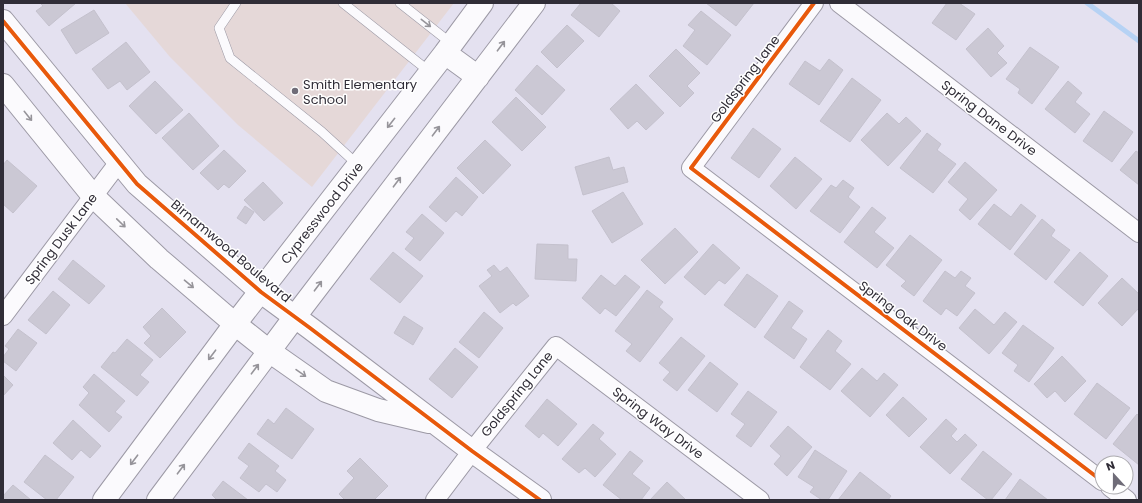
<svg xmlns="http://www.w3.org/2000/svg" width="1142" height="503" font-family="Poppins,sans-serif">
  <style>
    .education { fill: #e5d8d8 }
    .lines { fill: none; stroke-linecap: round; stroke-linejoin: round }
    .stream { stroke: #b6d2f4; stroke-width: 5 }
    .building { fill: #cbc8d4; stroke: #c4c1cd }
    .service-casing { stroke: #9c99a5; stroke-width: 10 }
    .minor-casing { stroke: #9c99a5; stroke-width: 20 }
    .tertiary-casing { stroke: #9c99a5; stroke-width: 24 }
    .secondary-casing { stroke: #9c99a5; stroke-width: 24 }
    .service { stroke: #fbfafd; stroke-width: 9 }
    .minor { stroke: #fbfafd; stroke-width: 18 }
    .tertiary { stroke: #fbfafd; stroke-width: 22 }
    .secondary { stroke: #fbfafd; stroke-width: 22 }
    .cycleway-casing { stroke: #fff; stroke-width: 6 }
    .cycleway { stroke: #e8590c; stroke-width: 4 }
    .oneway { stroke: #96949a }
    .poi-dot { fill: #6f6c78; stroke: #fff; stroke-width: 1.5 }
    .labels { text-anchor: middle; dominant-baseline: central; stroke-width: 3; stroke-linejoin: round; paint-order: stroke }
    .street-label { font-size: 13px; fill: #302d37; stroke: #fff }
    .poi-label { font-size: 13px; fill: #302d37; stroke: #fff; text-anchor: start }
  </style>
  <rect width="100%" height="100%" fill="#e4e1f0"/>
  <path class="education" d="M125,3h329l-142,184 -74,-62 -68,-68z"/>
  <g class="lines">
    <path class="stream" d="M1087,3l52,38"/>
  </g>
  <path class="building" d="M40,3h36l-27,23 -13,-15 7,-5z
    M581,3h30l9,8 -21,26 -28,-22z
    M706,3h48l-18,23z
    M947,3h12l16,11 -19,26 -24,-17z
    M94,10l15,23 -33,21 -15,-24z
    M701,11l30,24 -24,30 -24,-19 12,-16 -7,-5z
    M567,25l17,16 -27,27 -16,-16z
    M988,28l16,18 -7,7 10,10 -16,14 -25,-28z
    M126,42l24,30 -23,18 -7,-9 -12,8 -16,-20z
    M1030,47l29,20 -27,37 -14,-11 2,-4 -14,-10z
    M676,49l24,24 -13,13 7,7 -14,14 -31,-31z
    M829,59l14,11 -24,35 -30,-21 16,-23 15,10z
    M537,65l28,25 -23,25 -27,-25z
    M852,78l29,22 -31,42 -30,-21z
    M155,81l28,29 -27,24 -27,-28z
    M1068,81l14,12 -7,9 15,12 -15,19 -30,-24z
    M636,84l28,29 -18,17 -9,-9 -9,8 -18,-20z
    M516,97l30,30 -24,24 -30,-29z
    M1104,111l29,21 -21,30 -29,-21z
    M189,113l30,33 -26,24 -31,-32z
    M887,113l12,11 7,-7 15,14 -33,35 -27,-26z
    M753,128l28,21 -22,29 -28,-20z
    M927,133l14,11 -4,6 19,14 -23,29 -33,-25z
    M485,140l26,25 -28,29 -26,-26z
    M224,150l22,21 -17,17 -5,-4 -6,6 -18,-17z
    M1136,151l3,2v32l-19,-15z
    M609,157l4,13 11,-3 4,15 -45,13 -8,-28z
    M795,157l27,22 -26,30 -26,-23z
    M7,160l30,26 -24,27 -10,-9v-39z
    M965,162l32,28 -27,30 -11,-10 9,-11 -20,-17z
    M456,177l22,20 -16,19 -6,-5 -10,11 -17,-15z
    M843,180l11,8 -6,9 12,10 -20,26 -30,-22 21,-26 5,3z
    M263,182l20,21 -19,18 -20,-21z
    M623,192l20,32 -31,19 -20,-32z
    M994,204l17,13 10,-13 15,12 -26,34 -32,-26z
    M245,206l9,6 -8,12 -9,-6z
    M872,207l14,11 -12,14 20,16 -17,20 -33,-26z
    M422,214l22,19 -24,28 -15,-12 9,-11 -8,-6z
    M1042,219l13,11 -4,6 19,14 -24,30 -32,-26z
    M675,228l23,24 -33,32 -24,-24z
    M910,235l32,25 -28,36 -13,-10 5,-5 -20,-16z
    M537,244l31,1v14h9l-1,22 -41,-2z
    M713,244l27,24 -15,16 -6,-4 -14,15 -21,-18z
    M393,252l30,24 -23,27 -30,-24z
    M1080,252l28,24 -25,30 -29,-24z
    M73,260l32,26 -16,18 -31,-25z
    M494,265l6,7 7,-5 22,29 -13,10 -3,-3 -13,10 -21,-27 13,-10 -5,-6z
    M945,271l10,7 6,-7 10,7 -6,8 10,7 -18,23 -11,-8 -5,7 -18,-14z
    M747,274l31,22 -23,32 -31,-23z
    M601,275l14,11 10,-11 15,12 -24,29 -11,-8 -5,6 -18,-16z
    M1122,278l17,16v14l-17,18 -24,-23z
    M647,290l16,12 -4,5 14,12 -33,43 -14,-11 6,-7 -17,-13z
    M53,291l17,14 -24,29 -18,-14z
    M789,301l14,10 -12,17 16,11 -13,20 -30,-22z
    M162,308l24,24 -26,26 -16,-15 7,-7 -8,-9z
    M975,309l19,16 11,-13 12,10 -28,32 -30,-26z
    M484,312l19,16 -24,30 -20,-16z
    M404,316l19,12 -10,17 -19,-12z
    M1023,325l31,23 -25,34 -15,-11 4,-6 -16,-12z
    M18,329l19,14 -21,28 -13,-10v-4l6,-8 -4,-3z
    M828,330l14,11 -7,10 16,13 -21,26 -30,-23z
    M681,337l24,19 -28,35 -14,-11 7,-8 -11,-9z
    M127,339l26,21 -13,15 9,7 -12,14 -36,-29 12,-15 2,1z
    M455,348l23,19 -26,31 -23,-19z
    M1062,356l24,25 -21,21 -10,-11 -8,7 -13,-14z
    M710,362l28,22 -21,28 -29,-22z
    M862,368l15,13 7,-8 14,12 -28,32 -29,-26z
    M94,374l31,27 -10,11 7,5 -13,15 -30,-27 10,-12 -6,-6z
    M3,375l10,10 -10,11z
    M1097,383l33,25 -24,31 -32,-25z
    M748,391l29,21 -26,35 -15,-11 9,-12 -14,-10z
    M903,397l24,22 -18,18 -23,-22z
    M547,399l30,25 -19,22 -15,-13 -4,5 -14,-12z
    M286,408l28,21 -22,30 -35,-25 11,-15 6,5z
    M1137,414l2,2v49l-26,-21z
    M946,419l11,10 -6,7 6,6 8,-8 12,11 -27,29 -30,-27z
    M73,420l28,26 -11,12 -9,-8 -9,10 -19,-17z
    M593,424l11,9 -5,6 17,15 -21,23 -10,-9 -6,5 -17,-14z
    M788,426l24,21 -25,29 -13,-12 7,-8 -11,-10z
    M249,443l30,23 -4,5 11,9 -9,12 -11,-8 -7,8 -19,-14 9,-12 -11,-8z
    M815,450l32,21 -19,29h-6l-12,-8 4,-5 -16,-10z
    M630,451l13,10 -11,13 18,14 -9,12h-19l-19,-15z
    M983,451l29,23 -21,26h-3l-27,-21z
    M45,455l29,22 -18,23h-9l-23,-18z
    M360,458l28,28 -14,14h-29l-6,-6 15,-16 -7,-7z
    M860,472l31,24 -3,4h-50z
    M1020,479l28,21h-43z
    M223,481l25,19h-31l-5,-5z
    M667,482l19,18h-36z
    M13,485l18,15h-28v-4z"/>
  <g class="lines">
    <g class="service-casing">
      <path id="service" d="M236,3l-17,25 11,30 92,74 36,33
        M343,3l87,69
        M400,3l52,41"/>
    </g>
    <g class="minor-casing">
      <path id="minor" d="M814,3l-123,165 411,313
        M839,3l300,230
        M3,316l116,-154
        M1110,487l17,13
        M435,500l37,-49 84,-105 204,154"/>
    </g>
    <g class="tertiary-casing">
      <path id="tertiary" d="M3,21l134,163 124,108 49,36 162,123 68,49
        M3,85l90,111 66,63 76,65 34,27 57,40 52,19 51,12"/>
    </g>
    <g class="secondary-casing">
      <path id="secondary" d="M445,53l33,24
        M104,500l131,-176 210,-271 37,-50
        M158,500l145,-194 231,-303"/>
    </g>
    <use href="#service" class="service"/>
    <use href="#minor" class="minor"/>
    <use href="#tertiary" class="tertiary"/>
    <use href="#secondary" class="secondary"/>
    <g class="cycleway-casing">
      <path id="cycleway" d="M814,3l-123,165 411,313
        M3,21l134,163 124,108 49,36 162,123 68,49"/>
    </g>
    <use href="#cycleway" class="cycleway"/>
  </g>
  <defs><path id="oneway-shaft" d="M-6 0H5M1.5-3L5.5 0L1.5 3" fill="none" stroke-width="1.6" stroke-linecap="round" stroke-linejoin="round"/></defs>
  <g class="oneway">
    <use href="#oneway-shaft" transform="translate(426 23) rotate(38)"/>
    <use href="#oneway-shaft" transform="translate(501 46) rotate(-53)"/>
    <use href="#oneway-shaft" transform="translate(28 116) rotate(51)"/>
    <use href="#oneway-shaft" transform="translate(391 123) rotate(128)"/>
    <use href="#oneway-shaft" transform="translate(436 131) rotate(-53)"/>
    <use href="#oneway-shaft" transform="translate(397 182) rotate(-53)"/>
    <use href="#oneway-shaft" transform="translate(121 223) rotate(44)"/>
    <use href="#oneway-shaft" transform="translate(189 284) rotate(40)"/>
    <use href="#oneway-shaft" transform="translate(318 286) rotate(-53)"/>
    <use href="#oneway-shaft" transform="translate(212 355) rotate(127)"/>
    <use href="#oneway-shaft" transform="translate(255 369) rotate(-53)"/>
    <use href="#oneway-shaft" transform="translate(301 373) rotate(35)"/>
    <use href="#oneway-shaft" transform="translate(134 460) rotate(127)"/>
    <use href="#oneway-shaft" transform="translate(181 469) rotate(-53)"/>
  </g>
  <circle class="poi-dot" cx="295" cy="91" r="4"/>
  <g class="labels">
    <g class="street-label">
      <text transform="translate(745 79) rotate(-53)">Goldspring Lane</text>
      <text transform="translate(989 118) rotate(37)">Spring Dane Drive</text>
      <text transform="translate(322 213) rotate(-52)">Cypresswood Drive</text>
      <text transform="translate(61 239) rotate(-53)">Spring Dusk Lane</text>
      <text transform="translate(231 251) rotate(40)">Birnamwood Boulevard</text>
      <text transform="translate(903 316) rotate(37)">Spring Oak Drive</text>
      <text transform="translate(517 394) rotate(-51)">Goldspring Lane</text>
      <text transform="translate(658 423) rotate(37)">Spring Way Drive</text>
    </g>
    <g class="poi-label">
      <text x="303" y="84">Smith Elementary<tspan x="303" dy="15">School</tspan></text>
    </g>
  </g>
  <rect width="1142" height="503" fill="none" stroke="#302d37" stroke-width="8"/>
  <g transform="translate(1114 475) rotate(339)"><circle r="19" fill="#ffffff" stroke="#acabaf"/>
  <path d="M0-3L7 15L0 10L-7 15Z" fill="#6f6c78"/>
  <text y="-6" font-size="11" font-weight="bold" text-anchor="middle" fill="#302d37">N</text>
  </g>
</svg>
